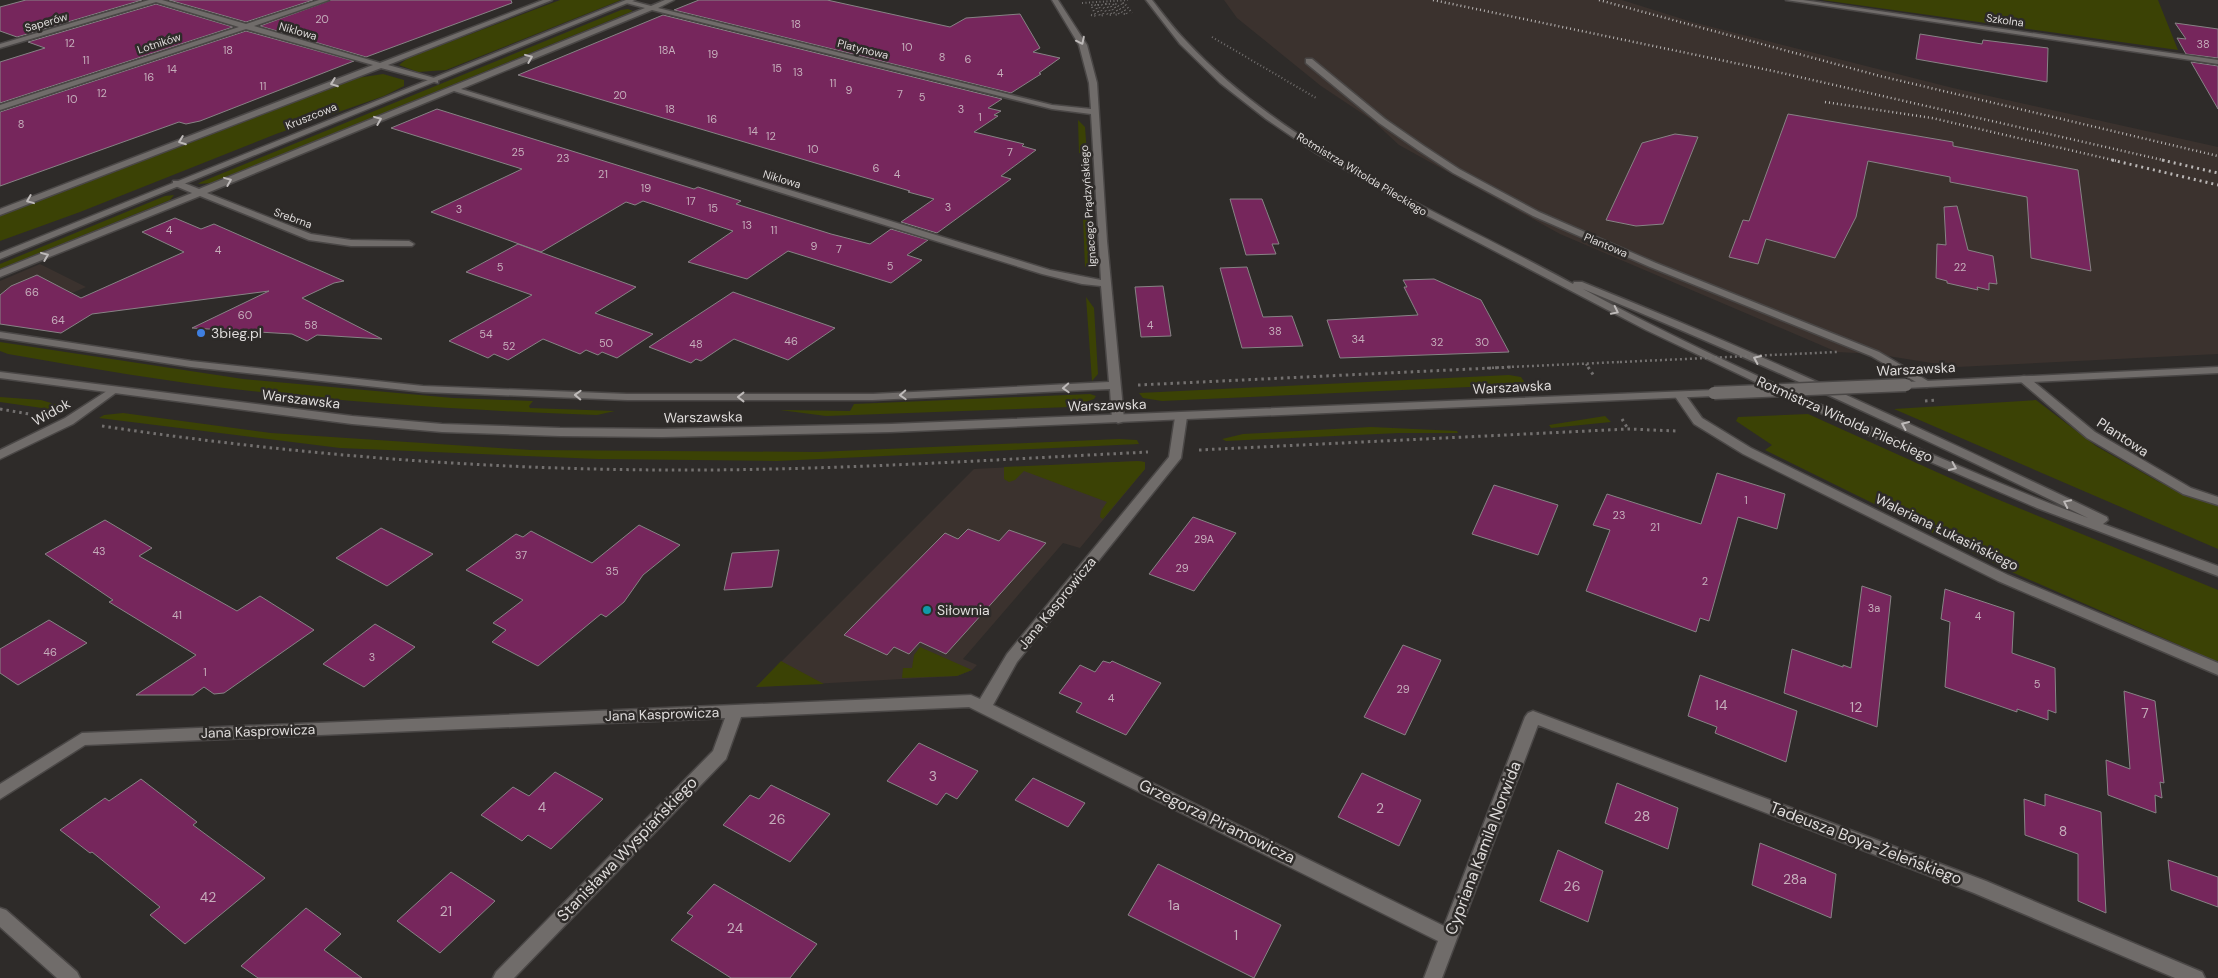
<svg xmlns="http://www.w3.org/2000/svg" width="2218" height="978" font-family="'DM Sans',sans-serif">
  <style>
    .built { fill: #3b322e }
    .green { fill: #3b4205 }
    .building { fill: #76265c; stroke: #878385 }
    .lines { fill: none; stroke-linecap: round; stroke-linejoin: round }
    .service-casing { stroke: #4a4746; stroke-width: 3 }
    .minor-casing { stroke: #4a4746; stroke-width: 3 }
    .secondary-casing { stroke: #4a4746; stroke-width: 3 }
    .path-far2 { stroke: #73706f; stroke-width: 2; stroke-dasharray: 1 2.5; stroke-linecap: butt }
    .path-far1 { stroke: #73706f; stroke-width: 2.5; stroke-dasharray: 2 3; stroke-linecap: butt }
    .path { stroke: #73706f; stroke-width: 3; stroke-dasharray: 2.5 4; stroke-linecap: butt }
    .service { fill: #706c6a; fill-rule: evenodd }
    .minor { fill: #706c6a; fill-rule: evenodd }
    .secondary { fill: #706c6a; fill-rule: evenodd }
    .rail-far1 { stroke: #bab7b6; stroke-width: 2.5; stroke-dasharray: 1 3; stroke-linecap: butt }
    .rail { stroke: #bab7b6; stroke-width: 3; stroke-dasharray: 2 4; stroke-linecap: butt }
    .secondary-bridge-casing { stroke: #4a4746; stroke-width: 15; stroke-linecap: butt }
    .path-bridge-far1 { stroke: #73706f; stroke-width: 2.5; stroke-dasharray: 2 3; stroke-linecap: butt }
    .path-bridge { stroke: #73706f; stroke-width: 3; stroke-dasharray: 2.5 4; stroke-linecap: butt }
    .secondary-bridge { stroke: #706c6a; stroke-width: 12 }
    .oneway { stroke: #bebab9 }
    .shop-dot { fill: #3f7fe0; stroke: #2e2b29; stroke-width: 2 }
    .culture-dot { fill: #0f9aa8; stroke: #2e2b29; stroke-width: 2 }
    .labels { text-anchor: middle; dominant-baseline: central; stroke-width: 5; stroke-linejoin: round; paint-order: stroke }
    .number-label { font-size: 11px; fill: #c5aebb }
    .far-street-label { font-size: 11px; fill: #dfdcdb; stroke: #2e2b29 }
    .poi-label { font-size: 14px; fill: #dfdcdb; stroke: #2e2b29; text-anchor: start }
    .street-label { font-size: 14px; fill: #dfdcdb; stroke: #2e2b29 }
    .near-number-label { font-size: 14px; fill: #c5aebb }
    .near-street-label { font-size: 16px; fill: #dfdcdb; stroke: #2e2b29 }
  </style>
  <rect width="100%" height="100%" fill="#2e2b29"/>
  <path class="built" d="M1224,0h398l70,22 261,66 265,59v207l-261,13 -82,-13 -38,-2 -277,-118 -161,-89 -27,-25 -51,-34 -84,-68z
    M40,264l46,23 -63,27 -23,-5v-28z
    M1138,461l7,1v7l-65,79 -17,-5 -100,116 14,6 -5,5 -15,6 -201,11 218,-218z"/>
  <path class="green" d="M560,0h61l-175,70 -28,2 -19,-7 9,-7z
    M1822,0h336l20,50z
    M628,9l5,2 -421,172 -14,1 3,-2 420,-172z
    M383,74l21,6v6l-20,10 -108,38 -196,78 -80,29v-25l357,-138z
    M1078,120l7,7 2,27 -8,-1z
    M174,195l-4,5 -170,69v-5l165,-68z
    M1090,218l2,42 -7,7 -2,-48z
    M1086,297l8,11 4,66 -6,7z
    M0,342l243,37 210,19 80,3 -4,5 1,2 85,3 -18,4c-116,-4 -231,-11 -346,-24 -82,-9 -162,-23 -243,-37l-8,-3z
    M1509,375l12,2 4,6 -12,2 -351,16 -19,-3 -4,-5z
    M1090,394l6,2 -2,3 -24,8 -244,9 -46,-6 70,1 4,-7z
    M0,397l41,3 17,5 -9,4 -49,-7z
    M2036,400l60,46 63,36 59,24v43l-324,-140z
    M123,413l148,20 260,17 286,2 302,-13 18,1 2,4 -362,17 -179,-2 -258,-11 -241,-30 5,-3z
    M1808,414l184,83 226,93v72l-204,-89 -249,-123 7,-5 -36,-24 2,-4z
    M1605,416l6,6 -60,6 -2,-3z
    M1371,427l86,4 1,2h-59l-173,8 -4,-2 21,-5z
    M1138,461l7,1v7l-42,50 -3,-2 1,-6 6,-9 -83,-31 -9,9 -6,2 -5,-3v-12z
    M920,647l52,23 -15,6 -55,2 1,-10h9l2,-13z
    M781,661l43,23 -68,3z"/>
  <path class="building" d="M26,0h116l-125,37 -17,-6v-24z
    M169,0h144l-67,22z
    M331,0h180l1,3 -146,54 -106,-31z
    M699,0h128l123,27 16,-9 54,-4 20,34 -7,4 27,6 -21,15 2,1 -30,19 -337,-83z
    M156,4l77,23 -233,76v-41l45,-14 -17,-6z
    M663,15l339,84 -14,9 13,3 -7,4 4,1 -24,16 50,12 -2,2 14,4 -35,26 10,3 -74,54 -36,-11 33,-23 -26,-7 2,-1 -392,-116z
    M2175,23l43,6v29l-32,-4 -9,-16 9,1z
    M246,31l108,30 -154,60 -14,3 -7,-2 -179,64v-74z
    M1920,34l62,10 1,-4 65,8 -1,34 -131,-23z
    M2191,62l27,4v43z
    M437,109l257,80 4,-2 43,14 -5,3 95,30 39,10 21,-15 37,11 -21,15 15,5 -31,23 -103,-32 -41,28 -59,-17 45,-31 -90,-30 -8,4 -9,-3 -85,50 -110,-40 91,-43 -131,-41z
    M1788,114l165,28v4l125,24 13,101 -60,-13 -4,-61 -77,-15v-5l-82,-16 -12,56 -21,41 -69,-19 -8,25 -29,-7 14,-37 6,1z
    M1675,134l23,3 -35,87 -27,2 -30,-6 36,-77z
    M1230,199h32l17,45h-7l4,10 -30,1z
    M1957,206l11,44 25,6 4,28 -8,-1v7l-12,-3 1,3 -31,-7v-2l-11,-3 1,-34 9,1 -2,-38z
    M175,218l26,11 13,-5 130,57 -10,2 -32,15 80,41 -65,-4 -10,6 -15,-7 -100,-6 77,-37 -177,23 -31,19 -61,-9v-29l11,-9 26,-11 44,23 103,-46 -42,-20z
    M518,244l118,43 -41,26 58,21 -36,24 -15,-6 -4,3 -12,-5 -6,4 -37,-15 -35,21 -14,-6 -6,4 -39,-17 83,-46 -66,-23z
    M1247,267l16,50 29,-1 11,30 -61,2 -22,-80z
    M1434,279l47,21 28,52 -169,6 -13,-38 91,-5 -14,-28h3l-4,-7z
    M1163,286l8,50 -30,1 -6,-50z
    M733,292l102,36 -47,32 -54,-21 -33,22 -5,-2 -5,4 -42,-16z
    M1717,473l68,21 -8,35 -39,-12 -29,104 -9,-3 -4,14 -110,-41 24,-61 -17,-5 14,-31 94,30z
    M1494,485l64,20 -20,50 -66,-21z
    M1193,517l43,16 -42,58 -45,-17z
    M105,520l47,28 -13,8 98,55 23,-15 54,34 -90,63 -10,1 -10,-7 -11,8h-57l60,-40 -87,-53 4,-2 -68,-46z
    M639,525l41,20 -37,30 -19,27 -18,15 -5,-3 -63,52 -46,-24 14,-12 -13,-7 30,-23 -57,-30 50,-36 7,3 8,-6 61,32z
    M381,528l52,26 -46,32 -51,-28z
    M968,529l31,12 10,-11 37,13 -100,111 -26,-12 -11,12 -15,-7 -7,8 -43,-20 101,-102 13,6z
    M779,550l-7,37 -48,3 8,-37z
    M1862,586l29,10 -14,131 -93,-34 8,-44 51,18v-2l8,3z
    M1945,589l69,23 -2,41 43,15 1,45 -8,-3v10l-31,-11v3l-72,-25 5,-65 -9,-3z
    M49,620l38,23 -69,42 -18,-12v-24z
    M375,624l40,23 -51,40 -41,-23z
    M1403,645l38,15 -36,75 -41,-18z
    M1103,661l7,2 2,-2 49,22 -35,52 -50,-23 6,-9 -23,-10 21,-28 15,7z
    M1700,675l97,36 -11,51 -71,-29 2,-6 -29,-11z
    M2124,691l31,10 9,82 -4,-1 2,16 -7,-3 1,18 -48,-18 -2,-35 24,9z
    M919,743l59,28 -21,28 -11,-6 -9,12 -50,-24z
    M555,772l48,27 -52,50 -23,-14 -6,6 -41,-26 32,-28 16,9z
    M1362,773l59,27 -22,46 -61,-29z
    M1033,778l52,25 -17,24 -53,-27z
    M141,779l56,43 -4,3 72,53 -80,66 -35,-29 10,-8 -68,-55 -2,1 -30,-23 45,-32 4,3z
    M1617,783l61,25 -10,41 -63,-26z
    M771,785l59,29 -40,48 -67,-37 27,-30 9,4z
    M2045,794l56,18 5,101 -28,-12v-47l-53,-19 -1,-36 21,7z
    M1760,843l76,31 -5,44 -79,-33z
    M1558,850l45,21 -15,51 -48,-21z
    M2168,860l50,17v30l-47,-17z
    M1158,864l123,61 -27,53 -126,-63z
    M451,872l44,29 -55,52 -43,-32z
    M714,884l103,60 -27,34h-59l-60,-38 22,-24 -6,-3z
    M306,908l35,26 -17,16 38,28h-104l-17,-12z"/>
  <g class="lines">
    <g class="service-casing">
      <path id="service" d="M1306,59h6l73,60 39,27 35,23 80,43 117,51 223,89 54,32 -6,3 -4,-1 -52,-30 -221,-89 -117,-51 -80,-43 -35,-23 -39,-27 -73,-60z"/>
    </g>
    <g class="minor-casing">
      <path id="minor" d="M149,0h13l84,24 73,-24h10l-75,26 126,37 163,-63h9l-164,65 50,14v4l-57,-15 -381,147v-6l373,-144 -127,-36 -246,81v-5l239,-78 -83,-25 -156,46v-4z
        M628,0l23,6 14,-6h9l-16,8 394,97 39,4 -2,-26 -10,-38 -27,-45h6l29,45 10,38 10,158 17,178 -2,3 -4,1 -6,-4 -2,-30 -237,11h-246l-204,-8 -232,-25 -191,-29v-6l191,29 232,25 204,8h246l236,-12 -8,-96 -19,-2 -40,-10 -588,-183 -247,102 104,41 40,6 58,1 5,3 -2,2h-61l-42,-6 -109,-44 -200,81v-7l192,-77 -19,-8v-4h6l20,8 446,-181 -19,-5 -1,-1zM652,10l400,99 39,5 10,166 -51,-10 -589,-181z
        M1786,0h17l415,60v4z
        M2024,376l4,1 67,55 96,56 27,9v8l-35,-11 -96,-56 -67,-57 -2,-2 2,-2z
        M113,387l6,3 -2,2 -44,32 -73,35v-9l65,-32z
        M1680,392l4,1 18,25 49,30 257,127 210,88v12l-220,-94 -255,-127 -49,-30 -20,-29z
        M1181,413l6,4 -6,41 -164,204 -24,43 451,221 81,-209 3,-4 5,-2 453,170 216,91 3,6h-30l-201,-85 -436,-168 -96,253h-18l14,-37 -469,-234 -228,10 -15,42 -212,219h-21l3,-6 217,-221 12,-33 -640,27 -85,54v-15l82,-51 889,-38 9,4 27,-45 162,-197 6,-40z
        M0,908l6,2 71,62 3,6h-23l-57,-51z"/>
    </g>
    <g class="secondary-casing">
      <path id="secondary" d="M626,0h9l-635,259v-6z
        M1146,0h6c11,14 22,29 34,41 106,113 254,170 387,243l1,-2h8c178,71 352,152 525,235l1,3 -5,4 115,42v10l-181,-68 -183,-79 -208,-99 -226,-118 -104,-59 -50,-34 -46,-36 -40,-39zM1583,289c171,70 339,148 505,229 -83,-31 -164,-67 -245,-103 -88,-40 -175,-80 -260,-126z
        M2218,367v6l-312,15 -6,-3 6,-3z
        M0,372l352,44 90,8 118,4 102,1 229,-5 823,-34 6,3 -6,3 -823,36 -229,5 -102,-1 -118,-4 -90,-8 -352,-46z"/>
    </g>
    <path class="path-far2" d="M1082,3l46,-3
      M1091,15l5,1 -5,-11h4l5,11 4,-1 -6,-10h4l6,10h4l-6,-11h4l5,11 4,-1 -6,-10h4l6,10h4l-6,-11h3l8,10
      M1212,37l104,61"/>
    <path class="path-far1" d="M1586,364l3,4
      M1487,368l133,-6"/>
    <path class="path" d="M1588,367l6,9
      M1138,385l375,-18
      M0,409l29,5
      M1622,419l6,10
      M102,426c186,28 373,43 562,44 161,1 323,-10 484,-18
      M1199,450l429,-21 49,2"/>
    <use href="#service" class="service"/>
    <use href="#minor" class="minor"/>
    <use href="#secondary" class="secondary"/>
    <path class="rail-far1" d="M1433,0l340,71 394,90
      M1599,0l281,76 338,80
      M1825,102l107,16 185,43"/>
    <path class="rail" d="M2112,160l106,25
      M2162,160l56,13"/>
    <g class="secondary-bridge-casing">
      <path id="secondary-bridge" d="M1714,393l192,-8"/>
    </g>
    <path class="path-bridge-far1" d="M1620,362l217,-10"/>
    <path class="path-bridge" d="M1925,401l11,-1"/>
    <use href="#secondary-bridge" class="secondary-bridge"/>
  </g>
  <defs><path id="oneway-chevron" d="M-2-3.5L2.5 0L-2 3.5" fill="none" stroke-width="1.6" stroke-linecap="round" stroke-linejoin="round" transform="scale(1.25)"/></defs>
  <g class="oneway">
    <use href="#oneway-chevron" transform="translate(1081 41) rotate(64)"/>
    <use href="#oneway-chevron" transform="translate(529 58) rotate(-22)"/>
    <use href="#oneway-chevron" transform="translate(334 83) rotate(159)"/>
    <use href="#oneway-chevron" transform="translate(378 120) rotate(-22)"/>
    <use href="#oneway-chevron" transform="translate(182 141) rotate(159)"/>
    <use href="#oneway-chevron" transform="translate(228 181) rotate(-22)"/>
    <use href="#oneway-chevron" transform="translate(30 200) rotate(158)"/>
    <use href="#oneway-chevron" transform="translate(45 256) rotate(-22)"/>
    <use href="#oneway-chevron" transform="translate(1615 311) rotate(26)"/>
    <use href="#oneway-chevron" transform="translate(1757 359) rotate(-156)"/>
    <use href="#oneway-chevron" transform="translate(1066 388) rotate(177)"/>
    <use href="#oneway-chevron" transform="translate(578 395) rotate(-178)"/>
    <use href="#oneway-chevron" transform="translate(903 395) rotate(177)"/>
    <use href="#oneway-chevron" transform="translate(741 397) rotate(180)"/>
    <use href="#oneway-chevron" transform="translate(1905 425) rotate(-156)"/>
    <use href="#oneway-chevron" transform="translate(1953 467) rotate(24)"/>
    <use href="#oneway-chevron" transform="translate(2067 503) rotate(-154)"/>
  </g>
  <circle class="shop-dot" cx="201" cy="333" r="5"/>
  <circle class="culture-dot" cx="927" cy="610" r="5"/>
  <g class="labels">
    <g class="number-label">
      <text x="322" y="19">20</text>
      <text x="796" y="24">18</text>
      <text x="70" y="43">12</text>
      <text x="2203" y="44">38</text>
      <text x="907" y="47">10</text>
      <text x="228" y="50">18</text>
      <text x="667" y="50">18A</text>
      <text x="713" y="54">19</text>
      <text x="942" y="57">8</text>
      <text x="968" y="59">6</text>
      <text x="86" y="60">11</text>
      <text x="777" y="68">15</text>
      <text x="172" y="69">14</text>
      <text x="798" y="72">13</text>
      <text x="1000" y="73">4</text>
      <text x="149" y="77">16</text>
      <text x="833" y="83">11</text>
      <text x="263" y="86">11</text>
      <text x="849" y="90">9</text>
      <text x="102" y="93">12</text>
      <text x="900" y="94">7</text>
      <text x="620" y="95">20</text>
      <text x="922" y="97">5</text>
      <text x="72" y="99">10</text>
      <text x="670" y="109">18</text>
      <text x="961" y="109">3</text>
      <text x="980" y="117">1</text>
      <text x="712" y="119">16</text>
      <text x="21" y="124">8</text>
      <text x="753" y="131">14</text>
      <text x="771" y="136">12</text>
      <text x="813" y="149">10</text>
      <text x="518" y="152">25</text>
      <text x="1010" y="152">7</text>
      <text x="563" y="158">23</text>
      <text x="876" y="168">6</text>
      <text x="603" y="174">21</text>
      <text x="897" y="174">4</text>
      <text x="646" y="188">19</text>
      <text x="691" y="201">17</text>
      <text x="948" y="207">3</text>
      <text x="713" y="208">15</text>
      <text x="459" y="209">3</text>
      <text x="747" y="225">13</text>
      <text x="169" y="230">4</text>
      <text x="774" y="230">11</text>
      <text x="814" y="246">9</text>
      <text x="839" y="249">7</text>
      <text x="218" y="250">4</text>
      <text x="890" y="266">5</text>
      <text x="500" y="267">5</text>
      <text x="1960" y="267">22</text>
      <text x="32" y="292">66</text>
      <text x="245" y="315">60</text>
      <text x="58" y="320">64</text>
      <text x="311" y="325">58</text>
      <text x="1150" y="325">4</text>
      <text x="1275" y="331">38</text>
      <text x="486" y="334">54</text>
      <text x="1358" y="339">34</text>
      <text x="791" y="341">46</text>
      <text x="1437" y="342">32</text>
      <text x="1482" y="342">30</text>
      <text x="606" y="343">50</text>
      <text x="696" y="344">48</text>
      <text x="509" y="346">52</text>
      <text x="1746" y="500">1</text>
      <text x="1619" y="515">23</text>
      <text x="1655" y="527">21</text>
      <text x="1204" y="539">29A</text>
      <text x="99" y="551">43</text>
      <text x="521" y="555">37</text>
      <text x="1182" y="568">29</text>
      <text x="612" y="571">35</text>
      <text x="1705" y="581">2</text>
      <text x="1874" y="608">3a</text>
      <text x="177" y="615">41</text>
      <text x="1978" y="616">4</text>
      <text x="50" y="652">46</text>
      <text x="372" y="657">3</text>
      <text x="205" y="672">1</text>
      <text x="2037" y="684">5</text>
      <text x="1403" y="689">29</text>
      <text x="1111" y="698">4</text>
    </g>
    <g class="far-street-label">
      <text transform="translate(2005 20) rotate(8)">Szkolna</text>
      <text transform="translate(46 22) rotate(-16)">Saperów</text>
      <text transform="translate(298 31) rotate(16)">Niklowa</text>
      <text transform="translate(159 43) rotate(-18)">Lotników</text>
      <text transform="translate(863 49) rotate(14)">Platynowa</text>
      <text transform="translate(311 116) rotate(-22)">Kruszcowa</text>
      <text transform="translate(1362 174) rotate(31)">Rotmistrza Witolda Pileckiego</text>
      <text transform="translate(782 179) rotate(17)">Niklowa</text>
      <text transform="translate(1088 206) rotate(-94)">Ignacego Prądzyńskiego</text>
      <text transform="translate(293 218) rotate(20)">Srebrna</text>
      <text transform="translate(1606 245) rotate(23)">Plantowa</text>
    </g>
    <g class="poi-label">
      <text x="211" y="333">3bieg.pl</text>
      <text x="937" y="610">Siłownia</text>
    </g>
    <g class="street-label">
      <text transform="translate(1916 369) rotate(-3)">Warszawska</text>
      <text transform="translate(1512 387) rotate(-3)">Warszawska</text>
      <text transform="translate(301 399) rotate(7)">Warszawska</text>
      <text transform="translate(1107 405) rotate(-2)">Warszawska</text>
      <text transform="translate(51 412) rotate(-29)">Widok</text>
      <text transform="translate(703 417) rotate(-1)">Warszawska</text>
      <text transform="translate(1845 419) rotate(24)">Rotmistrza Witolda Pileckiego</text>
      <text transform="translate(2123 437) rotate(33)">Plantowa</text>
      <text transform="translate(1947 532) rotate(26)">Waleriana Łukasińskiego</text>
      <text transform="translate(1057 603) rotate(-51)">Jana Kasprowicza</text>
      <text transform="translate(662 714) rotate(-2)">Jana Kasprowicza</text>
      <text transform="translate(258 731) rotate(-2)">Jana Kasprowicza</text>
    </g>
    <g class="near-number-label">
      <text x="1721" y="705">14</text>
      <text x="1856" y="707">12</text>
      <text x="2145" y="713">7</text>
      <text x="933" y="776">3</text>
      <text x="542" y="807">4</text>
      <text x="1380" y="808">2</text>
      <text x="1642" y="816">28</text>
      <text x="777" y="819">26</text>
      <text x="2063" y="831">8</text>
      <text x="1795" y="879">28a</text>
      <text x="1572" y="886">26</text>
      <text x="208" y="897">42</text>
      <text x="1174" y="905">1a</text>
      <text x="446" y="911">21</text>
      <text x="735" y="928">24</text>
      <text x="1236" y="935">1</text>
    </g>
    <g class="near-street-label">
      <text transform="translate(1217 821) rotate(26)">Grzegorza Piramowicza</text>
      <text transform="translate(1866 843) rotate(21)">Tadeusza Boya-Żeleńskiego</text>
      <text transform="translate(1483 848) rotate(-69)">Cypriana Kamila Norwida</text>
      <text transform="translate(627 849) rotate(-46)">Stanisława Wyspiańskiego</text>
    </g>
  </g>
</svg>
